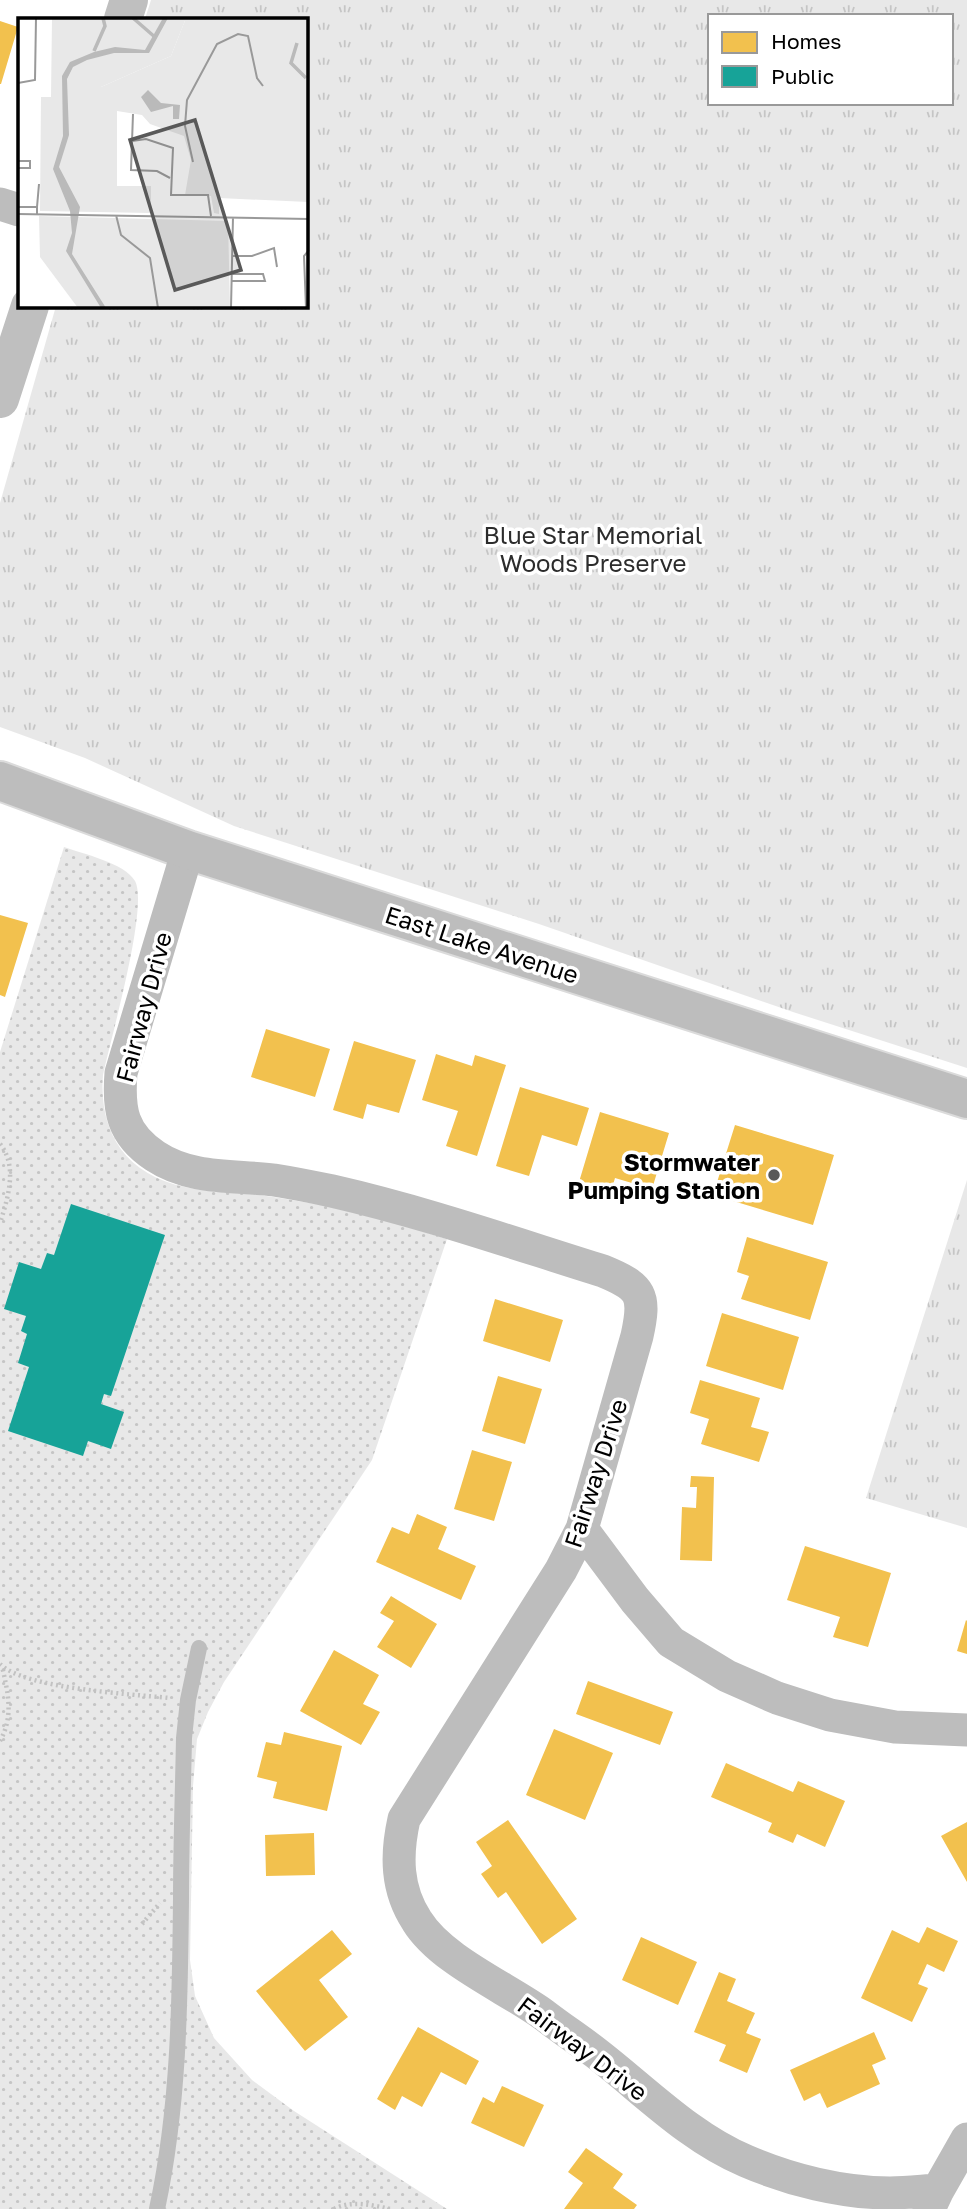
<svg xmlns="http://www.w3.org/2000/svg" width="967" height="2209" font-family="'Golos Text',sans-serif">
  <style>
    .grass { fill: url(#grass-dots) }
    .park { fill: url(#park-tufts); fill-rule: evenodd }
    .homes { fill: #f2c14e }
    .public { fill: #17a398 }
    .lines { fill: none; stroke-linecap: round; stroke-linejoin: round }
    .primary-casing { stroke: #dbdbdb; stroke-width: 42 }
    .path { stroke: #c2c2c2; stroke-width: 4.5; stroke-dasharray: 2 3.5; stroke-linecap: butt }
    .lane { stroke: #bdbdbd; stroke-width: 16 }
    .street { stroke: #bdbdbd; stroke-width: 33 }
    .secondary { stroke: #bfbfbf; stroke-width: 38 }
    .primary { stroke: #bdbdbd; stroke-width: 38 }
    .poi-dot { fill: #595959; stroke: #fff; stroke-width: 2.5 }
    .labels { text-anchor: middle; dominant-baseline: central; stroke-width: 7; stroke-linejoin: round; paint-order: stroke }
    .park-label { font-size: 24px; fill: #2c2c2c; stroke: #fff }
    .street-label { font-size: 24px; fill: #000; stroke: #fff }
    .poi-label { font-size: 24px; font-weight: bold; fill: #000; stroke: #fff; text-anchor: end }
    .inset-river { fill: none; stroke: #bababa; stroke-width: 3.5 }
    .inset-road { fill: none; stroke: #999; stroke-width: 2 }
    .view { fill: #595959; fill-opacity: 0.15; stroke: #595959; stroke-width: 3.5 }
    .inset-edge { fill: none; stroke: #000; stroke-width: 3.5 }
  </style>
  <defs>
    <pattern id="grass-dots" width="8" height="8" patternUnits="userSpaceOnUse" patternTransform="scale(1.75)"><rect width="8" height="8" fill="#e8e8e8"/><path d="M2 2h.1M6 6h.1" fill="none" stroke="#c5c5c5" stroke-width="1.8" stroke-linecap="round"/></pattern>
    <pattern id="park-tufts" width="24" height="20" patternUnits="userSpaceOnUse" patternTransform="scale(1.75)"><rect width="24" height="20" fill="#e8e8e8"/><path d="M3 7l-1-3M5 7V3M7 7l1-3M15 17l-1-3M17 17v-4M19 17l1-3" fill="none" stroke="#c5c5c5"/></pattern>
  </defs>
  <rect width="100%" height="100%" fill="#fff"/>
  <path class="grass" d="M64,847c19,7 61,16 71,34 14,25 -25,160 -32,194 -5,64 29,105 93,114 30,5 61,4 90,10 27,5 54,8 79,15 28,7 55,17 82,25l-75,221 -148,222 -16,30 -11,27 -4,47 -3,174 5,36 19,42 38,42 42,31 153,98h-447v-1157z"/>
  <path class="park" d="M151,0h816v1068l-174,-56 -254,-88 -305,-98 -149,-68 -85,-31v-224l56,-197h250v-287h-161zM710,16h241v87h-241z
    M967,1180v348l-101,-30z"/>
  <path class="homes" d="M0,21l18,6 -17,57h-1z
    M0,915l28,8 -23,74 -5,-2z
    M266,1029l64,20 -15,48 -64,-20z
    M354,1041l62,19 -17,53 -32,-9 -4,15 -30,-9z
    M436,1054l36,12 3,-11 31,10 -29,91 -31,-10 12,-35 -36,-11z
    M520,1087l69,21 -12,38 -35,-11 -13,41 -33,-10z
    M600,1112l69,21 -17,56 -37,-11 -7,24 -32,-10z
    M735,1125l99,30 -21,70 -100,-30z
    M747,1237l81,25 -18,58 -69,-21 8,-23 -12,-4z
    M495,1299l68,21 -13,42 -67,-21z
    M722,1313l77,24 -16,53 -77,-24z
    M498,1376l44,13 -17,55 -43,-13z
    M700,1380l60,18 -9,29 18,5 -10,30 -58,-18 8,-25 -19,-6z
    M472,1450l40,12 -18,59 -40,-12z
    M691,1476l23,1 -2,84 -32,-1 2,-53 14,1 1,-21h-7z
    M417,1514l30,13 -9,22 38,17 -15,34 -85,-38 16,-35 17,7z
    M805,1546l86,27 -23,74 -35,-10 7,-20 -53,-17z
    M391,1596l46,28 -26,44 -34,-21 17,-26 -14,-8z
    M966,1620l1,1v33l-10,-3z
    M334,1650l45,25 -16,29 17,8 -19,33 -61,-34z
    M588,1681l85,31 -13,33 -84,-31z
    M554,1729l59,24 -28,67 -59,-25z
    M284,1732l58,14 -15,65 -54,-13 4,-16 -20,-5 9,-35 15,3z
    M726,1763l67,29 5,-11 47,20 -20,46 -28,-13 -4,9 -25,-11 4,-9 -61,-26z
    M508,1820l69,99 -35,25 -36,-52 -8,6 -17,-24 11,-8 -16,-24z
    M967,1822v60l-26,-46z
    M314,1833l1,42 -49,1 -1,-41z
    M927,1927l31,14 -14,31 -17,-8 -9,20 10,4 -16,34 -51,-24 31,-68 27,13z
    M332,1930l20,24 -33,26 29,37 -43,34 -49,-60z
    M641,1937l56,25 -19,43 -56,-25z
    M719,1972l17,7 -9,22 28,12 -9,20 15,6 -14,34 -28,-12 7,-16 -32,-13z
    M418,2027l61,34 -13,24 -25,-13 -19,35 -20,-11 -7,14 -18,-11z
    M874,2032l12,27 -14,6 8,19 -53,24 -7,-15 -16,8 -14,-31z
    M502,2086l42,19 -20,42 -53,-24 12,-26 11,6z
    M586,2148l37,26 -10,14 24,17 -3,4h-70l19,-26 -15,-11z"/>
  <path class="public" d="M71,1204l94,31 -54,161 -7,-2 -3,10 23,8 -13,37 -23,-8 -5,15 -75,-25 21,-64 -11,-4 9,-29 -6,-3 5,-15 -22,-7 15,-47 22,7 6,-16 7,2z"/>
  <g class="lines">
    <g class="primary-casing">
      <path id="primary" d="M0,781l188,69 779,249"/>
    </g>
    <path class="path" d="M0,1144c18,22 8,54 0,79
      M0,1664c25,25 132,30 169,34
      M0,1741c14,-25 8,-48 2,-75
      M142,1924l18,-21
      M334,2209c17,-9 38,-4 56,0"/>
    <path class="lane" d="M157,2209c22,-102 23,-206 24,-310 0,-53 2,-107 3,-161l4,-38 11,-52"/>
    <path class="street" d="M0,204l19,6
      M188,850l-67,223c-3,37 1,61 34,83 36,24 79,19 119,24 19,3 39,7 58,11 92,21 181,52 271,80 39,16 43,24 34,65l-55,193 -21,41 -157,249c-8,36 -8,70 13,102 24,39 90,67 127,94 17,13 35,25 52,38 48,37 93,84 150,108 44,19 96,32 144,32 16,0 32,-2 48,-3
      M582,1529l53,71 36,42 56,34 50,22 53,17 65,12 72,3
      M929,2209l9,-19 29,-51"/>
    <path class="secondary" d="M123,19l6,-19
      M0,399l30,-93"/>
    <use href="#primary" class="primary"/>
  </g>
  <circle class="poi-dot" cx="774" cy="1175" r="7"/>
  <g class="labels">
    <g class="park-label">
      <text x="593" y="534">Blue Star Memorial<tspan x="593" dy="28">Woods Preserve</tspan></text>
    </g>
    <g class="street-label">
      <text transform="translate(482 944) rotate(18)">East Lake Avenue</text>
      <text transform="translate(143 1007) rotate(-75)">Fairway Drive</text>
      <text transform="translate(595 1473) rotate(-72)">Fairway Drive</text>
      <text transform="translate(583 2048) rotate(37)">Fairway Drive</text>
    </g>
    <g class="poi-label">
      <text x="760" y="1161">Stormwater<tspan x="760" dy="28">Pumping Station</tspan></text>
    </g>
  </g>
  <g transform="translate(18 18)">
    <rect width="290" height="290" fill="#fff"/>
    <path d="M168,0h122v184l-89,-4v16l-5,-1 -3,-17 -26,-1 6,-35 -7,-24 -34,-12 -8,-9 -25,-4v-14h-16v-10l70,-31z" fill="#e8e8e8"/>
    <path d="M34,0h134l-15,38 -70,31v10h16v89h34v27l-111,-2 1,-114h10zM21,198l189,5 2,87h-152l-38,-51z" fill="#e8e8e8"/>
    <path d="M145,0h5l-19,35h-35l-27,7 -14,7 -6,12 2,56 -10,32 21,40 -8,47 34,54h-5l-35,-57 6,-18 -2,-22 -17,-42 10,-33 -1,-60 8,-14 24,-10 21,-5 30,3zM130,72l13,13 19,2 -1,14h-6v-13l-22,6 -10,-15z" fill="#bababa"/>
    <path class="inset-river" d="M115,0l23,20M279,25l-6,20 15,15M76,33l11,-25 -2,-8"/>
    <path class="inset-road" d="M0,65l17,-3 1,-62M115,96l-2,56 26,1 13,7M114,123l14,-2 27,9 -2,47h37l3,21M0,143h12v7h-12M175,144l-8,-36 2,-26 30,-56 21,-10 10,2 9,42 6,8M0,189h19v7M19,189l2,-23M0,196l291,5M98,197l5,20 29,23 8,50M214,238h20l22,-8 3,19M214,263h33l-2,-7h-31M213,290l2,-91M288,290l-2,-52 5,-6"/>
    <path class="view" d="M177,102l46,150 -66,20 -45,-150z"/>
    <rect width="290" height="290" class="inset-edge"/>
  </g>
  <rect x="708" y="14" width="245" height="91" fill="#ffffff" stroke="#999999" stroke-width="2"/>
  <rect x="722" y="32" width="35" height="21" fill="#f2c14e" stroke="#999999" stroke-width="2"/>
  <text x="771" y="49" font-size="21" fill="#000000">Homes</text>
  <rect x="722" y="66" width="35" height="21" fill="#17a398" stroke="#999999" stroke-width="2"/>
  <text x="771" y="84" font-size="21" fill="#000000">Public</text>
</svg>
